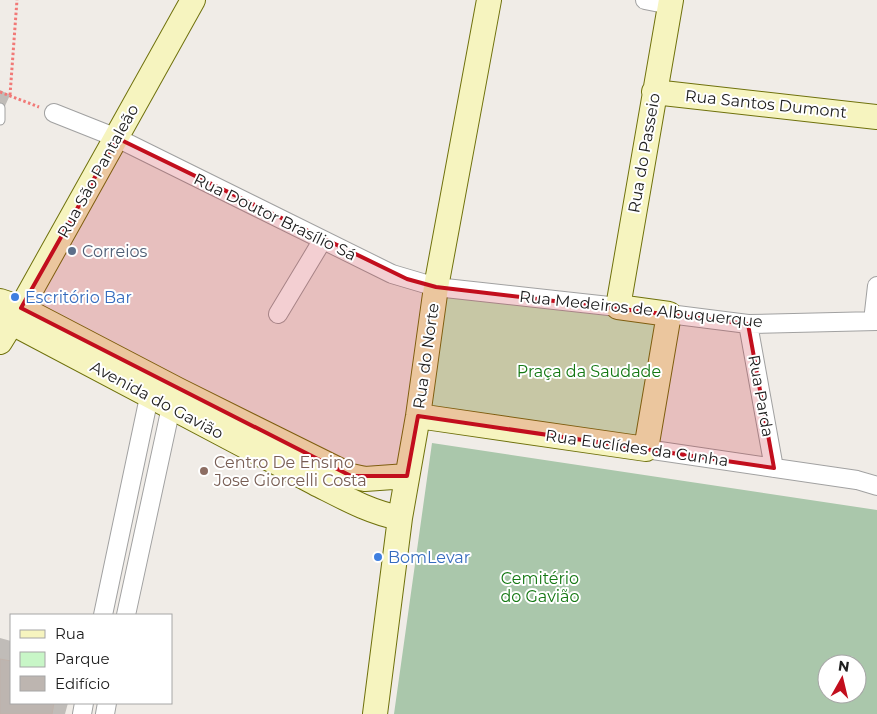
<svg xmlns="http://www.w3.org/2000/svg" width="877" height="714" font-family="Montserrat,sans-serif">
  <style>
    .cemetery { fill: #aac7ab; fill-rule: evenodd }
    .park { fill: #c8f6c7 }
    .shadow { fill: #0003 }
    .building { fill: #bdb5b0; stroke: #c0b2aa }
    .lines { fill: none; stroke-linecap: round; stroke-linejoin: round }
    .lane-casing { stroke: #a1a1a1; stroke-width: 11 }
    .street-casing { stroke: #a1a1a1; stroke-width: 20 }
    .secondary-casing { stroke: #6f710c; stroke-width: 26 }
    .path { stroke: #f17977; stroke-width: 3; stroke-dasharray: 2.5 2.5; stroke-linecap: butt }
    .lane { stroke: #fff; stroke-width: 9 }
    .street { stroke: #fff; stroke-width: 18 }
    .secondary { stroke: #f6f4bf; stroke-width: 24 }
    .marked { fill: #c20e1d; fill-opacity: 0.2; stroke: #c20e1d; stroke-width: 4; stroke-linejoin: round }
    .service-dot { fill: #5c6f8a; stroke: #fff; stroke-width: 2 }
    .shop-dot { fill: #3f7fe0; stroke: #fff; stroke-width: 2 }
    .education-dot { fill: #8d6e63; stroke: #fff; stroke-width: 2 }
    .labels { text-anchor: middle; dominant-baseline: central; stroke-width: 4; stroke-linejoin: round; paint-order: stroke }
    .street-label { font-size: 16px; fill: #202020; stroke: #fff }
    .service-label { font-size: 16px; fill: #4e5e75; stroke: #fff; text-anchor: start }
    .shop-label { font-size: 16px; fill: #366cbe; stroke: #fff; text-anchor: start }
    .park-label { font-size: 16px; fill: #147813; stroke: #fff }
    .education-label { font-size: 16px; fill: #785e54; stroke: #fff; text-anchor: start }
  </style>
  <rect width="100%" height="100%" fill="#f0ece7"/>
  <path class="cemetery" d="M432,443l445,67v204h-483zM827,664h30v30h-30z"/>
  <path class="park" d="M441,296l219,24 -22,116 -209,-27z"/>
  <path class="shadow" d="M0,90l10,5 -10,22z
    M0,638l11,3v62h57l-3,11h-65z"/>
  <path class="building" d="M0,659l11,2v42h43l-2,11h-52z"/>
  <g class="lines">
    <g class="lane-casing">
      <path id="lane" d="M0,108v12"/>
    </g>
    <g class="street-casing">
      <path id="street" d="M645,0l25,5
        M54,113l63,25 275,136 44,13 182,20
        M278,314l44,-73
        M669,314l79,10 129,-3
        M873,321l4,-35
        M748,324l26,144
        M646,449l211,31 20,6
        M103,615l46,-218 5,-11
        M126,615l45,-208 4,-11
        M82,714l2,-11
        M105,714l2,-11"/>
    </g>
    <g class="secondary-casing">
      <path id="secondary" d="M654,92l223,25
        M0,301l21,7 157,82 173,86 14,3 42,-3
        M0,312l12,11 303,160c28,14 54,29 85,35
        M0,342l21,-34 172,-308
        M418,416l228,33 23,-135 -51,-7 53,-307
        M375,714l25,-196 18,-102 18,-129 53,-287"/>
    </g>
    <path class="path" d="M0,92l39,15
      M10,95l7,-95"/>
    <use href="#lane" class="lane"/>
    <use href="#street" class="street"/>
    <use href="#secondary" class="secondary"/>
  </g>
  <path class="marked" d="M117,138l290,141 29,8 312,37 26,144 -356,-52 -11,60h-56l-330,-168z"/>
  <circle class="service-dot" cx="72" cy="251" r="5"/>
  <g class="shop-dot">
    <circle cx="15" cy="297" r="5"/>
    <circle cx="378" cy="557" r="5"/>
  </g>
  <circle class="education-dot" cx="204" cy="471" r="5"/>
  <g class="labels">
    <g class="street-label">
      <text transform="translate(766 104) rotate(6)">Rua Santos Dumont</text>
      <text transform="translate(644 153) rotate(-80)">Rua do Passeio</text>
      <text transform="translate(98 171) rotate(-61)">Rua São Pantaleão</text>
      <text transform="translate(275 217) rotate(26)">Rua Doutor Brasílio Sá</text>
      <text transform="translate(641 309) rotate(6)">Rua Medeiros de Albuquerque</text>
      <text transform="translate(426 356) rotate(-82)">Rua do Norte</text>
      <text transform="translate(761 396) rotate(80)">Rua Parda</text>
      <text transform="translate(157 400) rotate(28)">Avenida do Gavião</text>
      <text transform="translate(637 448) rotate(8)">Rua Euclídes da Cunha</text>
    </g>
    <g class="service-label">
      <text x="82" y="251">Correios</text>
    </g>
    <g class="shop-label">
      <text x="25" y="297">Escritório Bar</text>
      <text x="388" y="557">BomLevar</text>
    </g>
    <g class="park-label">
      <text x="589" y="371">Praça da Saudade</text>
      <text x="540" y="578">Cemitério<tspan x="540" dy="18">do Gavião</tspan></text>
    </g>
    <g class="education-label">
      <text x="214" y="462">Centro De Ensino<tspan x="214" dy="18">Jose Giorcelli Costa</tspan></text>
    </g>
  </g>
  <rect x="10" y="614" width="162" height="90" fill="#ffffff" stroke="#a6a6a6"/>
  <rect x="20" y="630" width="25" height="8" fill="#f6f4bf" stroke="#a6a6a6"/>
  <text x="55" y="639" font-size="15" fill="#202020">Rua</text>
  <rect x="20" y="652" width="25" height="15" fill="#c8f6c7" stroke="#a6a6a6"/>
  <text x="55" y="664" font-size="15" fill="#202020">Parque</text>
  <rect x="20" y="676" width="25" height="15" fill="#bdb5b0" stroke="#a6a6a6"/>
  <text x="55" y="689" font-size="15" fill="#202020">Edifício</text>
  <g transform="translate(842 679) rotate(8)"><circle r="24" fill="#ffffff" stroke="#a6a6a6"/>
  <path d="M0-4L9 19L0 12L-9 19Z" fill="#c20e1d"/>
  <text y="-8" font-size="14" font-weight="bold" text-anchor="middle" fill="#202020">N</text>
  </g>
</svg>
